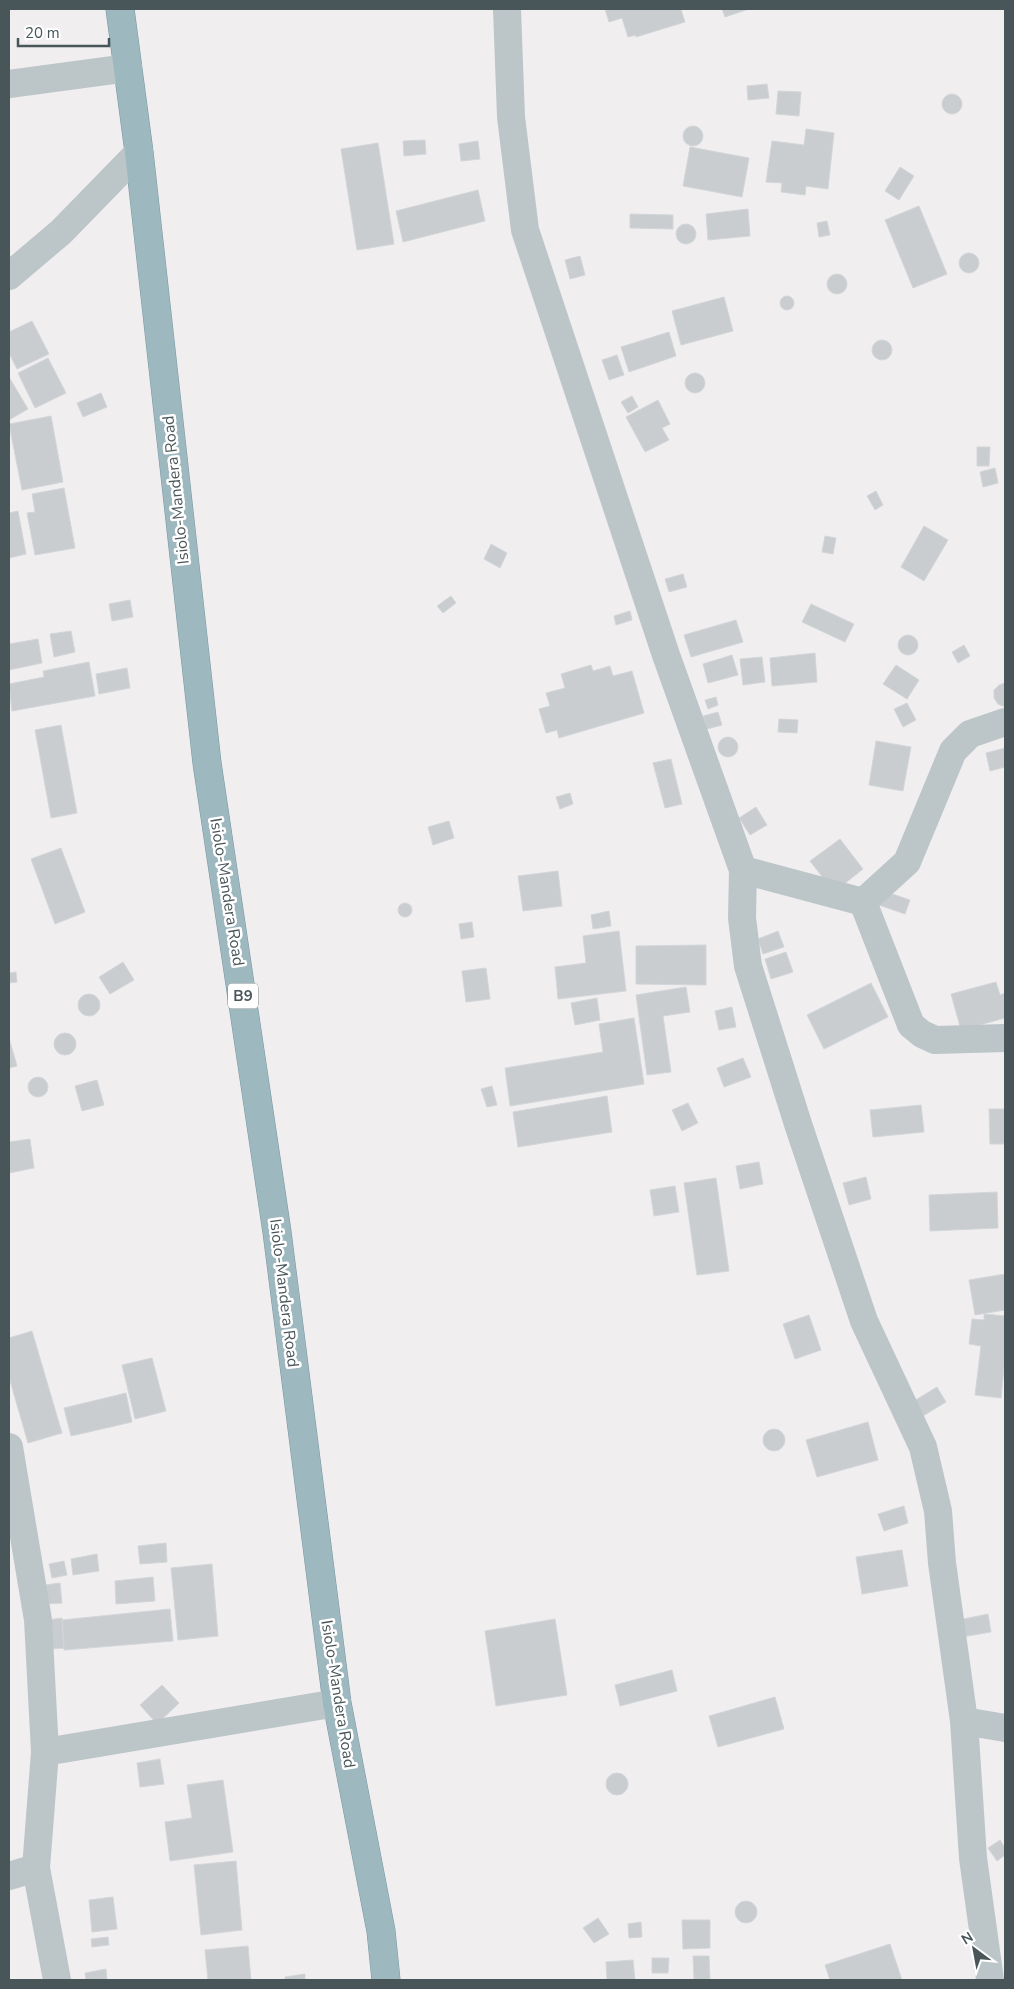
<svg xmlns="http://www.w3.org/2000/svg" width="1014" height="1989" font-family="'Nunito Sans',sans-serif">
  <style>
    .building { fill: #c9cdcf; stroke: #d3d6d9 }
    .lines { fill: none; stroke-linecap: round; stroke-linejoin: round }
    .trunk-casing { stroke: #7797a3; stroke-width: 29 }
    .minor { stroke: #bcc6c9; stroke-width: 28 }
    .tertiary { stroke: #bcc6c9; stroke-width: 28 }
    .trunk { stroke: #9eb8c0; stroke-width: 28 }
    .labels { text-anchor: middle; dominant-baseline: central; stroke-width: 5; stroke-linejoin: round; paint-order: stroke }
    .shield { fill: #fff; stroke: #80898b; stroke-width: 1 }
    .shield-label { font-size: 15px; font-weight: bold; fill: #495659 }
    .street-label { font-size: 16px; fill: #495659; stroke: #fff }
  </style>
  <rect width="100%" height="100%" fill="#f1eeef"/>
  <path class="building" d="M605,9h82l-6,1 4,12 -49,15v-2l-8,2 -6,-19 -13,4z
    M722,9h27l-24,8z
    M767,84l2,14 -21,2 -1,-14z
    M778,91l23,1 -2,24 -23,-2z
    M942 104a10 10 0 1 1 20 0a10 10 0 1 1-20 0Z
    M683 136a10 10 0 1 1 20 0a10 10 0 1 1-20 0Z
    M806,129l28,4 -6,56 -22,-3 -1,9 -24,-3 1,-9 -16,-1 6,-41 32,4z
    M425,140l1,14 -22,2 -1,-15z
    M478,141l2,18 -19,2 -2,-17z
    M378,143l16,101 -37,6 -16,-101z
    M690,147l59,11 -7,39 -59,-11z
    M900,167l14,9 -15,24 -14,-9z
    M478,190l7,31 -82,21 -7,-31z
    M919,206l28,68 -34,14 -28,-68z
    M748,209l2,27 -42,4 -2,-26z
    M630,214l43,1v14l-43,-1z
    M827,221l3,14 -11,2 -2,-14z
    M676 234a10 10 0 1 1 20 0a10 10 0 1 1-20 0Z
    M959 263a10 10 0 1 1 20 0a10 10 0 1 1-20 0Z
    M580,256l5,19 -15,4 -5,-19z
    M827 284a10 10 0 1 1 20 0a10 10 0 1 1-20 0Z
    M780 303a7 7 0 1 1 14 0a7 7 0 1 1-14 0Z
    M724,297l9,34 -52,14 -9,-34z
    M32,321l17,33 -32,15 -8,-16v-21z
    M669,332l7,24 -47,16 -8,-25z
    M872 350a10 10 0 1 1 20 0a10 10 0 1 1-20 0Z
    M617,355l7,20 -15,5 -7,-20z
    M48,358l18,35 -31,15 -17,-35z
    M685 383a10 10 0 1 1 20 0a10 10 0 1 1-20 0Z
    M9,377l19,32 -19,11z
    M101,393l6,14 -24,10 -6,-14z
    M632,396l6,11 -10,6 -7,-11z
    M658,400l12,24 -8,4 7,12 -24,12 -19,-35z
    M51,416l12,66 -41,8 -13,-66z
    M977,447h13l-1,19h-12z
    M995,468l3,15 -15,4 -3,-15z
    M64,488l11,60 -40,7 -8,-42 8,-1 -3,-18z
    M876,491l7,14 -8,5 -8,-14z
    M18,511l8,43 -17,4v-45z
    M924,526l24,14 -24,41 -23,-14z
    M825,536l11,2 -3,16 -11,-2z
    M491,544l16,9 -7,15 -16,-9z
    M683,574l4,13 -18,5 -4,-13z
    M451,596l5,7 -13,10 -6,-7z
    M130,600l3,17 -21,4 -3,-17z
    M811,604l43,20 -9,18 -43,-20z
    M630,611l2,9 -16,5 -2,-9z
    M736,620l7,22 -52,15 -7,-22z
    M71,631l4,21 -21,5 -4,-23z
    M898 645a10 10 0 1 1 20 0a10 10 0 1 1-20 0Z
    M38,639l4,24 -33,7v-26z
    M964,645l6,11 -12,7 -6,-11z
    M815,653l2,29 -45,4 -2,-28z
    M732,655l6,20 -30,8 -5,-19z
    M762,657l3,25 -22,3 -3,-26z
    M89,662l6,34 -83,15 -3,-27 35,-7 -1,-6z
    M591,665l2,6 17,-5 3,10 19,-5 12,42 -85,25 -2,-8 -11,3 -7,-24 11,-3 -4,-13 19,-5 -4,-14z
    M896,665l23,15 -12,19 -24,-15z
    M127,668l3,20 -31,6 -3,-20z
    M1005,683v24l-7,-3 -4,-6v-8l5,-5z
    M716,697l2,8 -10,4 -3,-9z
    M907,703l9,17 -13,7 -9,-18z
    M718,712l4,13 -15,4 -4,-13z
    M779,719l19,1 -1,13 -19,-1z
    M61,725l16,88 -26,5 -16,-88z
    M718 747a10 10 0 1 1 20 0a10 10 0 1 1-20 0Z
    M876,741l35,6 -8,44 -34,-6z
    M1005,748v19l-15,4 -4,-18z
    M671,759l11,45 -17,4 -12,-45z
    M570,793l3,11 -13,5 -4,-12z
    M756,807l11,18 -17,10 -11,-17z
    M449,821l5,17 -21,7 -5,-18z
    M840,839l23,30 -29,23 -24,-31z
    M61,848l24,64 -30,12 -24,-65z
    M558,871l4,35 -39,5 -5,-35z
    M884,891l26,9 -5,14 -26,-9z
    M398 910a7 7 0 1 1 14 0a7 7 0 1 1-14 0Z
    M609,911l2,15 -18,3 -2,-14z
    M472,922l2,15 -13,2 -2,-15z
    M619,931l7,60 -68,8 -3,-32 31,-4 -3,-27z
    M778,931l6,16 -21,7 -5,-15z
    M706,945v40l-70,-1v-38z
    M786,952l7,20 -22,7 -6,-20z
    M123,962l11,18 -24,14 -11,-17z
    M486,968l4,31 -24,3 -4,-31z
    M16,972l1,10 -8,1v-10z
    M996,982l4,13 5,-2v25l-44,12 -10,-36z
    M871,983l17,34 -64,32 -17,-34z
    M686,987l4,25 -27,4 8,56 -24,3 -11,-80z
    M78 1005a11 11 0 1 1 22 0a11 11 0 1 1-22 0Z
    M597,998l3,22 -25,5 -4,-22z
    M732,1007l4,20 -17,3 -4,-19z
    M634,1018l10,66 -134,22 -5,-38 98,-16 -4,-28z
    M54 1044a11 11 0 1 1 22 0a11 11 0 1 1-22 0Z
    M9,1038l8,28 -8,2z
    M743,1058l8,19 -27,10 -7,-19z
    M28 1087a10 10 0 1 1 20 0a10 10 0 1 1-20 0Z
    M97,1080l7,25 -22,6 -7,-25z
    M492,1086l5,19 -10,2 -6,-18z
    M607,1096l5,36 -94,15 -5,-35z
    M688,1103l10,20 -16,8 -10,-21z
    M921,1105l3,27 -51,5 -3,-27z
    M989,1109h16v35h-15z
    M30,1139l4,29 -25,5v-31z
    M759,1162l4,22 -23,5 -4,-23z
    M866,1177l5,22 -22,6 -6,-22z
    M716,1178l13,93 -32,4 -13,-92z
    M675,1186l4,26 -25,4 -4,-26z
    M997,1192l1,36 -68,3 -1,-36z
    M1005,1274v36l-30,5 -6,-35z
    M984,1314l21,2v42l-4,40 -26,-3 6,-49 -12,-2 3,-25 12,1z
    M809,1315l12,35 -26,9 -12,-35z
    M32,1331l30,102 -34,10 -19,-66v-39z
    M152,1358l14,53 -31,8 -13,-54z
    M937,1387l9,15 -23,14 -9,-15z
    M126,1393l6,29 -61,14 -7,-28z
    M868,1422l10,38 -61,17 -11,-37z
    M763 1440a11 11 0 1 1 22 0a11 11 0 1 1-22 0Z
    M904,1506l4,17 -24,8 -6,-17z
    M166,1543l1,19 -27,2 -2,-18z
    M902,1550l6,36 -46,8 -6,-37z
    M97,1554l2,17 -26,4 -2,-16z
    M64,1561l3,14 -15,3 -3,-14z
    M212,1564l6,72 -40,4 -7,-72z
    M153,1577l2,24 -39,3 -1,-23z
    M60,1583l2,20 -15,1 -2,-19z
    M170,1609l3,32 -109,9 -2,-30z
    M988,1614l3,18 -29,5 -3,-17z
    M62,1618l2,30 -14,1 -2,-29z
    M555,1619l12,76 -71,11 -11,-75z
    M672,1670l5,21 -57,15 -5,-21z
    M162,1685l17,18 -22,21 -17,-19z
    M775,1697l9,32 -66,18 -9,-31z
    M160,1759l4,25 -24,3 -3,-24z
    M606 1784a11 11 0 1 1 22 0a11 11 0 1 1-22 0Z
    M223,1780l10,72 -63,9 -5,-39 27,-4 -5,-33z
    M1000,1840l5,8v7l-8,6 -9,-13z
    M236,1861l6,69 -41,5 -7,-70z
    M113,1897l4,32 -25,3 -3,-32z
    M735 1912a11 11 0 1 1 22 0a11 11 0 1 1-22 0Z
    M598,1918l11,16 -15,9 -11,-15z
    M682,1920h28v28l-27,1z
    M641,1922l1,15 -13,1 -1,-14z
    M108,1937l1,8 -17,2 -1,-8z
    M890,1944l12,36h-72l-5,-15z
    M248,1946l3,34h-43l-3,-30z
    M693,1956h16l1,23 -16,1z
    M652,1958h17l-1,15h-16z
    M633,1960l2,20h-28l-1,-18z
    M106,1969l1,11h-21l-1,-7z
    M305,1974v6h-20v-3z"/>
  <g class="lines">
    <g class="trunk-casing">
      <path id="trunk" d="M120,9l19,143 68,611 70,469 60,471 44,228 5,49"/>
    </g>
    <path class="minor" d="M507,9l4,108 14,113 141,425 77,215 -1,48 6,48 51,161 65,194 59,126 15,64 4,52 22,158 9,137 17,122
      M9,84l119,-16
      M743,870l120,32 48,123 11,9 13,6 70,-2
      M863,902l44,-40 46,-111 17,-17 35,-12
      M9,1447l29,173 7,132 -9,116 21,112
      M964,1721l41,7
      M45,1752l292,-49
      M9,1876l27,-8"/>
    <path class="tertiary" d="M9,276l52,-44 78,-80"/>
    <use href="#trunk" class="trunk"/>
  </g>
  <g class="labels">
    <rect class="shield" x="228" y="983.5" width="30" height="25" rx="4"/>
    <g class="shield-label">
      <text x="243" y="996">B9</text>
    </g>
    <g class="street-label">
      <text transform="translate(176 490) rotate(-96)">Isiolo-Mandera Road</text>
      <text transform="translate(227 892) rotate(81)">Isiolo-Mandera Road</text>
      <text transform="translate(284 1293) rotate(83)">Isiolo-Mandera Road</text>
      <text transform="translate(338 1694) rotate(81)">Isiolo-Mandera Road</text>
    </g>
  </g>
  <rect width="1014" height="1989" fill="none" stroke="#495659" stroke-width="20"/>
  <g transform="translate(974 1949) rotate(328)" stroke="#ffffff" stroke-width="4" paint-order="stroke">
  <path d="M0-4L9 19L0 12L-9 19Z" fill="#495659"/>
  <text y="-8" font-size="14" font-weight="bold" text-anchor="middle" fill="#495659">N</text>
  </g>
  <path d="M18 38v8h91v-8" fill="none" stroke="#495659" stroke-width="2.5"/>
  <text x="25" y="38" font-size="15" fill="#495659" stroke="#ffffff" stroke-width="4" paint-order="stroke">20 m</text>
</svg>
